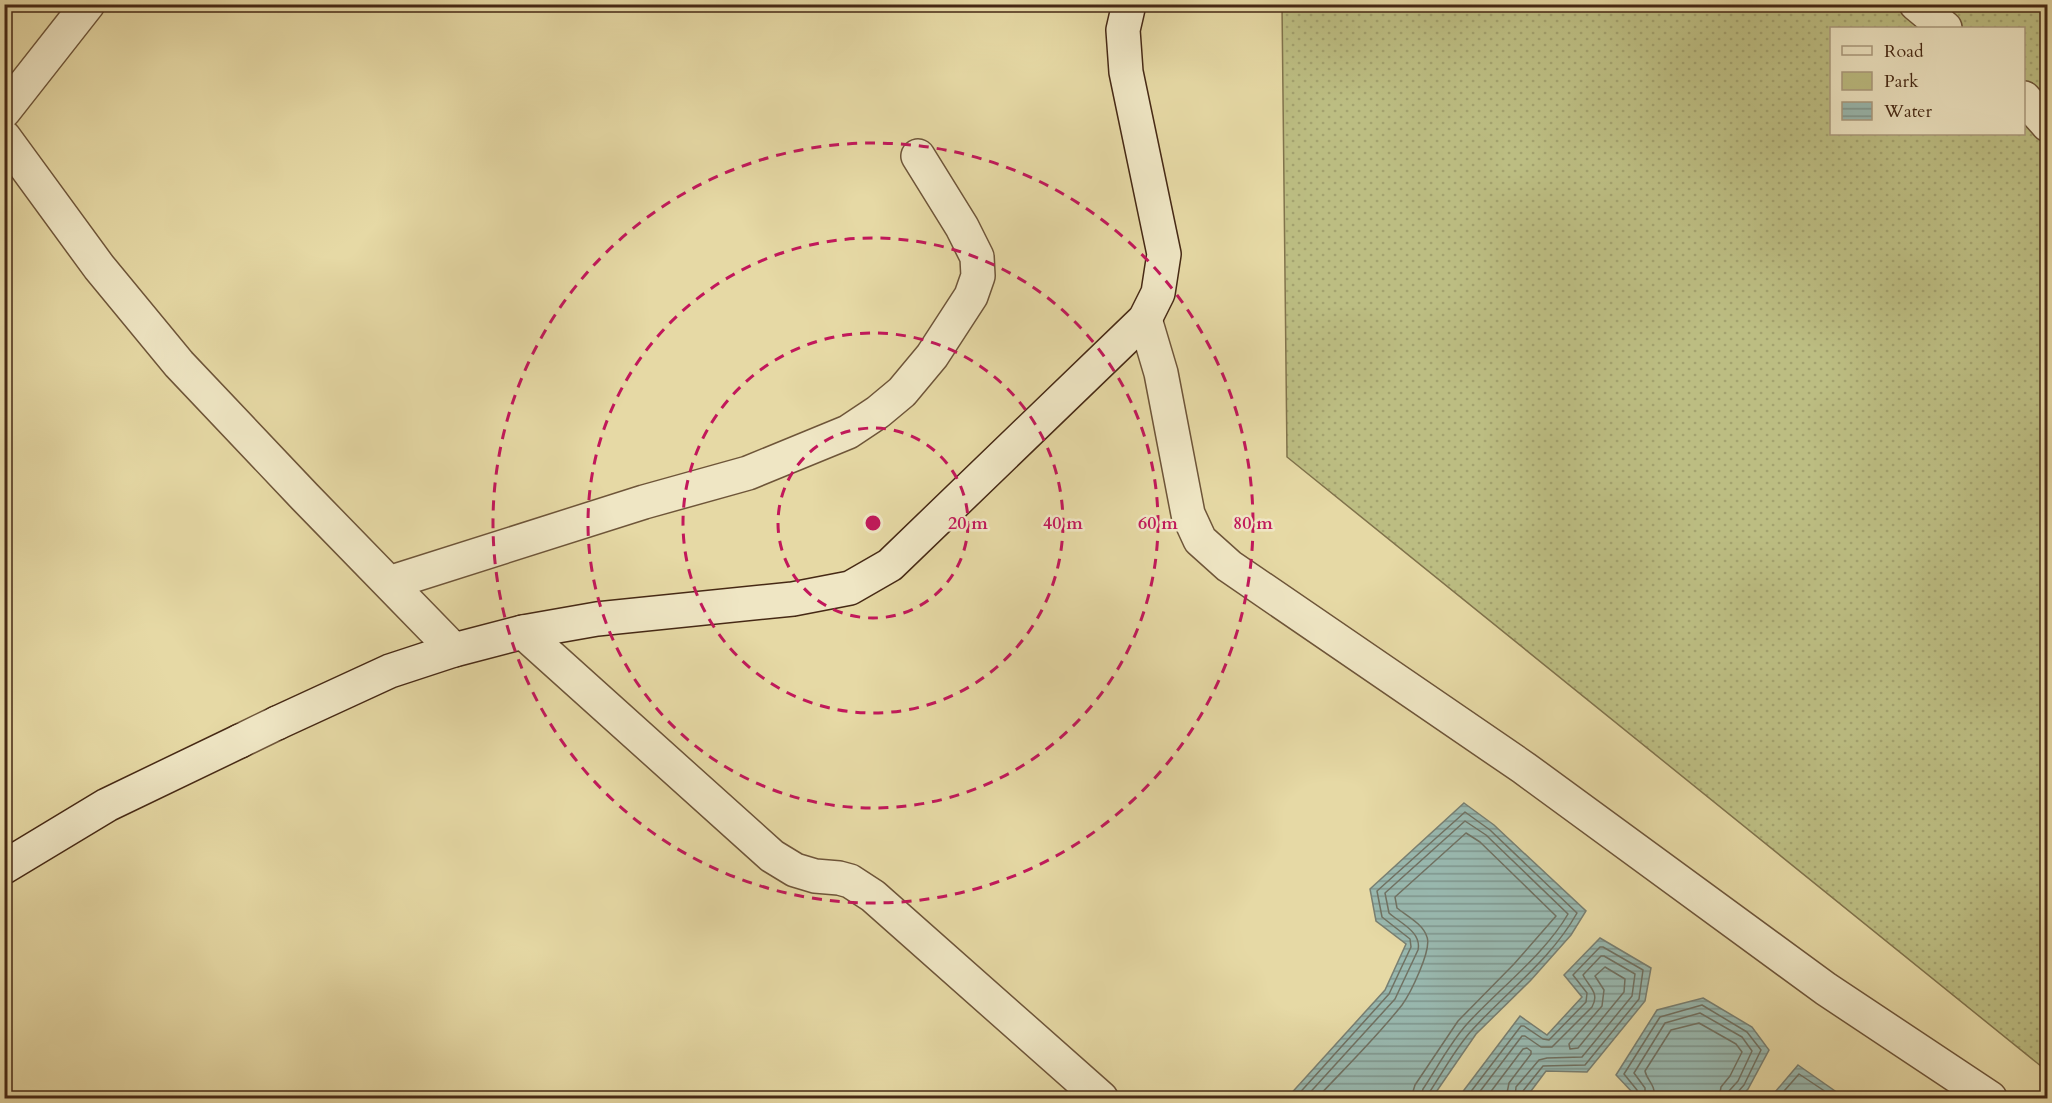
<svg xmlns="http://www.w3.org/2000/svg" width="2052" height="1103" font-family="Cardo,serif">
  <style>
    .green { fill: url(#green-dots); stroke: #81734c; stroke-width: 1.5; fill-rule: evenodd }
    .water { fill: url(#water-rules); stroke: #787f72; stroke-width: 1.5 }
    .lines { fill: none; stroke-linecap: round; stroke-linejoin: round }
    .shore { stroke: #707162; stroke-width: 1.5 }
    .minor-casing { stroke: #6e5539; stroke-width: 36 }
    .tertiary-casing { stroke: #6e5539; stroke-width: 36 }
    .secondary-casing { stroke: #462915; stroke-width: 36 }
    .minor { stroke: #efe6c4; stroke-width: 33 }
    .tertiary { stroke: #efe6c4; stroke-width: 33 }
    .secondary { stroke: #efe6c4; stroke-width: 33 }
    .ring { fill: none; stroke: #c2185b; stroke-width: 3; stroke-dasharray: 10 8 }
    .centre { fill: #c2185b; stroke: #efe6c4; stroke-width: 3 }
    .ring-label { font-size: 18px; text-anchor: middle; font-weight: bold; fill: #c2185b; stroke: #efe6c4; stroke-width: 5; stroke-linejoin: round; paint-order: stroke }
  </style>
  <defs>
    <pattern id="green-dots" width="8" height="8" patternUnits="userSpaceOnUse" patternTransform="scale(1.5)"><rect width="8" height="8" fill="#bcbd82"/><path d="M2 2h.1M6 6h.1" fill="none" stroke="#a3a26f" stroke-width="1.8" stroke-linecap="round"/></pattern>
    <pattern id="water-rules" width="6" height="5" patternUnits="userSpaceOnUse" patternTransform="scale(1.5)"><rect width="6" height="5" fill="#99b9b0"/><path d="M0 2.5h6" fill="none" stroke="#7f968e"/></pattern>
  </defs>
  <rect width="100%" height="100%" fill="#e6d9a5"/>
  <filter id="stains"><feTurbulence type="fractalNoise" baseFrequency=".00333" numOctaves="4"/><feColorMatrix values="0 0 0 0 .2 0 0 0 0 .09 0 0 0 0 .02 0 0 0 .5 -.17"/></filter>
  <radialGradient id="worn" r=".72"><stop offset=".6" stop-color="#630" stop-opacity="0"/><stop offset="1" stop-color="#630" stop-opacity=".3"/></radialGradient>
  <path class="green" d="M1282,5h765v1066l-760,-614zM1832,28h192v106h-192z"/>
  <path class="water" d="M1464,803l30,22 92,86 -15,24 -40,45 -55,54 -44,64h-145l98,-108 21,-46 -30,-23 -6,-32z
    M1600,938l51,30 -6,33 -58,71 -41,-1 -18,24 2,3h-72l62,-82 27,19 35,-38 -18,-22z
    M1703,998l49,29 17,23 -21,39 -8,9h-111l4,-5 -17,-18 41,-65z
    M1798,1065l47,33h-75z"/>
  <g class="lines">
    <path class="shore" d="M1605,967l20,12 -1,13 -46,56 -8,1 -1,-5 33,-38 2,-16 -9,-14z
      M1295,1098l94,-104 22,-47 -1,-8 -28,-22 -5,-26 88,-79 25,18 87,83c-25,45 -69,78 -104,116 -17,18 -30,43 -44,64l-1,5
      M1305,1098l90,-99 23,-49c4,-18 -18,-27 -29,-37l-4,-20 80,-72 21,14 82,79c-23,40 -70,76 -101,110 -17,19 -30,44 -44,65l-3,9
      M1317,1098c28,-30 59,-60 85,-93 8,-11 30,-55 25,-68 -4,-13 -20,-21 -30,-29l-2,-11 71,-64 14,9 76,74 -42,48 -56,57 -43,64 -4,13
      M1466,1098l55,-72h3l19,13 6,1 37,-38 1,-9 -14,-18 27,-28h3l40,23 -4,29 -54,66 -42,1 -20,25v7
      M1475,1098l47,-62h3l16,11h11l40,-40c8,-14 -3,-20 -9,-32l18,-19h3l31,18 -3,22 -50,61 -35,1 -8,2 -23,27 -1,11
      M1486,1098l37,-49 4,-1 4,3v3l-22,29 -3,15
      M1637,1098v-8l-13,-16 36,-57 42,-12 45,27 14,18 -17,35 -8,9v4
      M1645,1098v-10l-11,-15 31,-50 35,-10 42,24 10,14 -14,30 -9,10 -1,7
      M1654,1098c2,-14 -7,-17 -9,-27l26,-41 28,-7 37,21 6,8 -12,24 -9,11 -2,11
      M1778,1098l21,-24 36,24"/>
    <g class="minor-casing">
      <path id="minor" d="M1916,4l29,24
        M2024,98l24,27
        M4,111l84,-107
        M4,137l95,130 80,97 126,133 149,153
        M1145,319l16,54 27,141 12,26 29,26 295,202 302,221 164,109
        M389,583l255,-81 104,-29 100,-41 30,-20 24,-20 30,-36 39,-60 7,-20 -1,-19 -15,-30 -44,-71
        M523,632l249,224 23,14 20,6 24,2 11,3 23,15 228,202"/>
    </g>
    <g class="tertiary-casing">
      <path id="tertiary" d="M240,741l37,-18"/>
    </g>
    <g class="secondary-casing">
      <path id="secondary" d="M277,723l113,-52 64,-21 69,-18 74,-13 196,-20 57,-11 40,-23 255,-246 13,-26 6,-39 -38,-182 -3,-42 6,-26
        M4,867l103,-62 133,-64"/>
    </g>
    <use href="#minor" class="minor"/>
    <use href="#tertiary" class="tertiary"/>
    <use href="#secondary" class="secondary"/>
  </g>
  <g class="ring">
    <circle cx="873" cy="523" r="95"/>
    <circle cx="873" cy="523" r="190"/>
    <circle cx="873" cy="523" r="285"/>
    <circle cx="873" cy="523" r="380"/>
  </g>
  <circle cx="873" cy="523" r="9" class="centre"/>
  <g class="ring-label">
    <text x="968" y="529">20 m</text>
    <text x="1063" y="529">40 m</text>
    <text x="1158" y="529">60 m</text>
    <text x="1253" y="529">80 m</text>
  </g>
  <rect width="2052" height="1103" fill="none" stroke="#e6d9a5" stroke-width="24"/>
  <rect x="6" y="6" width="2040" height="1091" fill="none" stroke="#462915" stroke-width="3"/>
  <rect x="12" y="12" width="2028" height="1079" fill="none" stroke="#462915" stroke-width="1.5"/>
  <rect x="1830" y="27" width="195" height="108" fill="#efe6c4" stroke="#ab9a7e" stroke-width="1.5"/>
  <rect x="1842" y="46" width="30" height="9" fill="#efe6c4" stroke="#ab9a7e" stroke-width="1.5"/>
  <text x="1884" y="57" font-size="18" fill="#462915">Road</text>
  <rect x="1842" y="72" width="30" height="18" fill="#bcbd82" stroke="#ab9a7e" stroke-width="1.5"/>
  <text x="1884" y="87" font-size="18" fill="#462915">Park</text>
  <rect x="1842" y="102" width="30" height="18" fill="url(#water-rules)" stroke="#ab9a7e" stroke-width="1.5"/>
  <text x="1884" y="117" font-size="18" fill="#462915">Water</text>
  <rect width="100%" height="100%" filter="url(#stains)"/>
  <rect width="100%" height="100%" fill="url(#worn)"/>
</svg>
